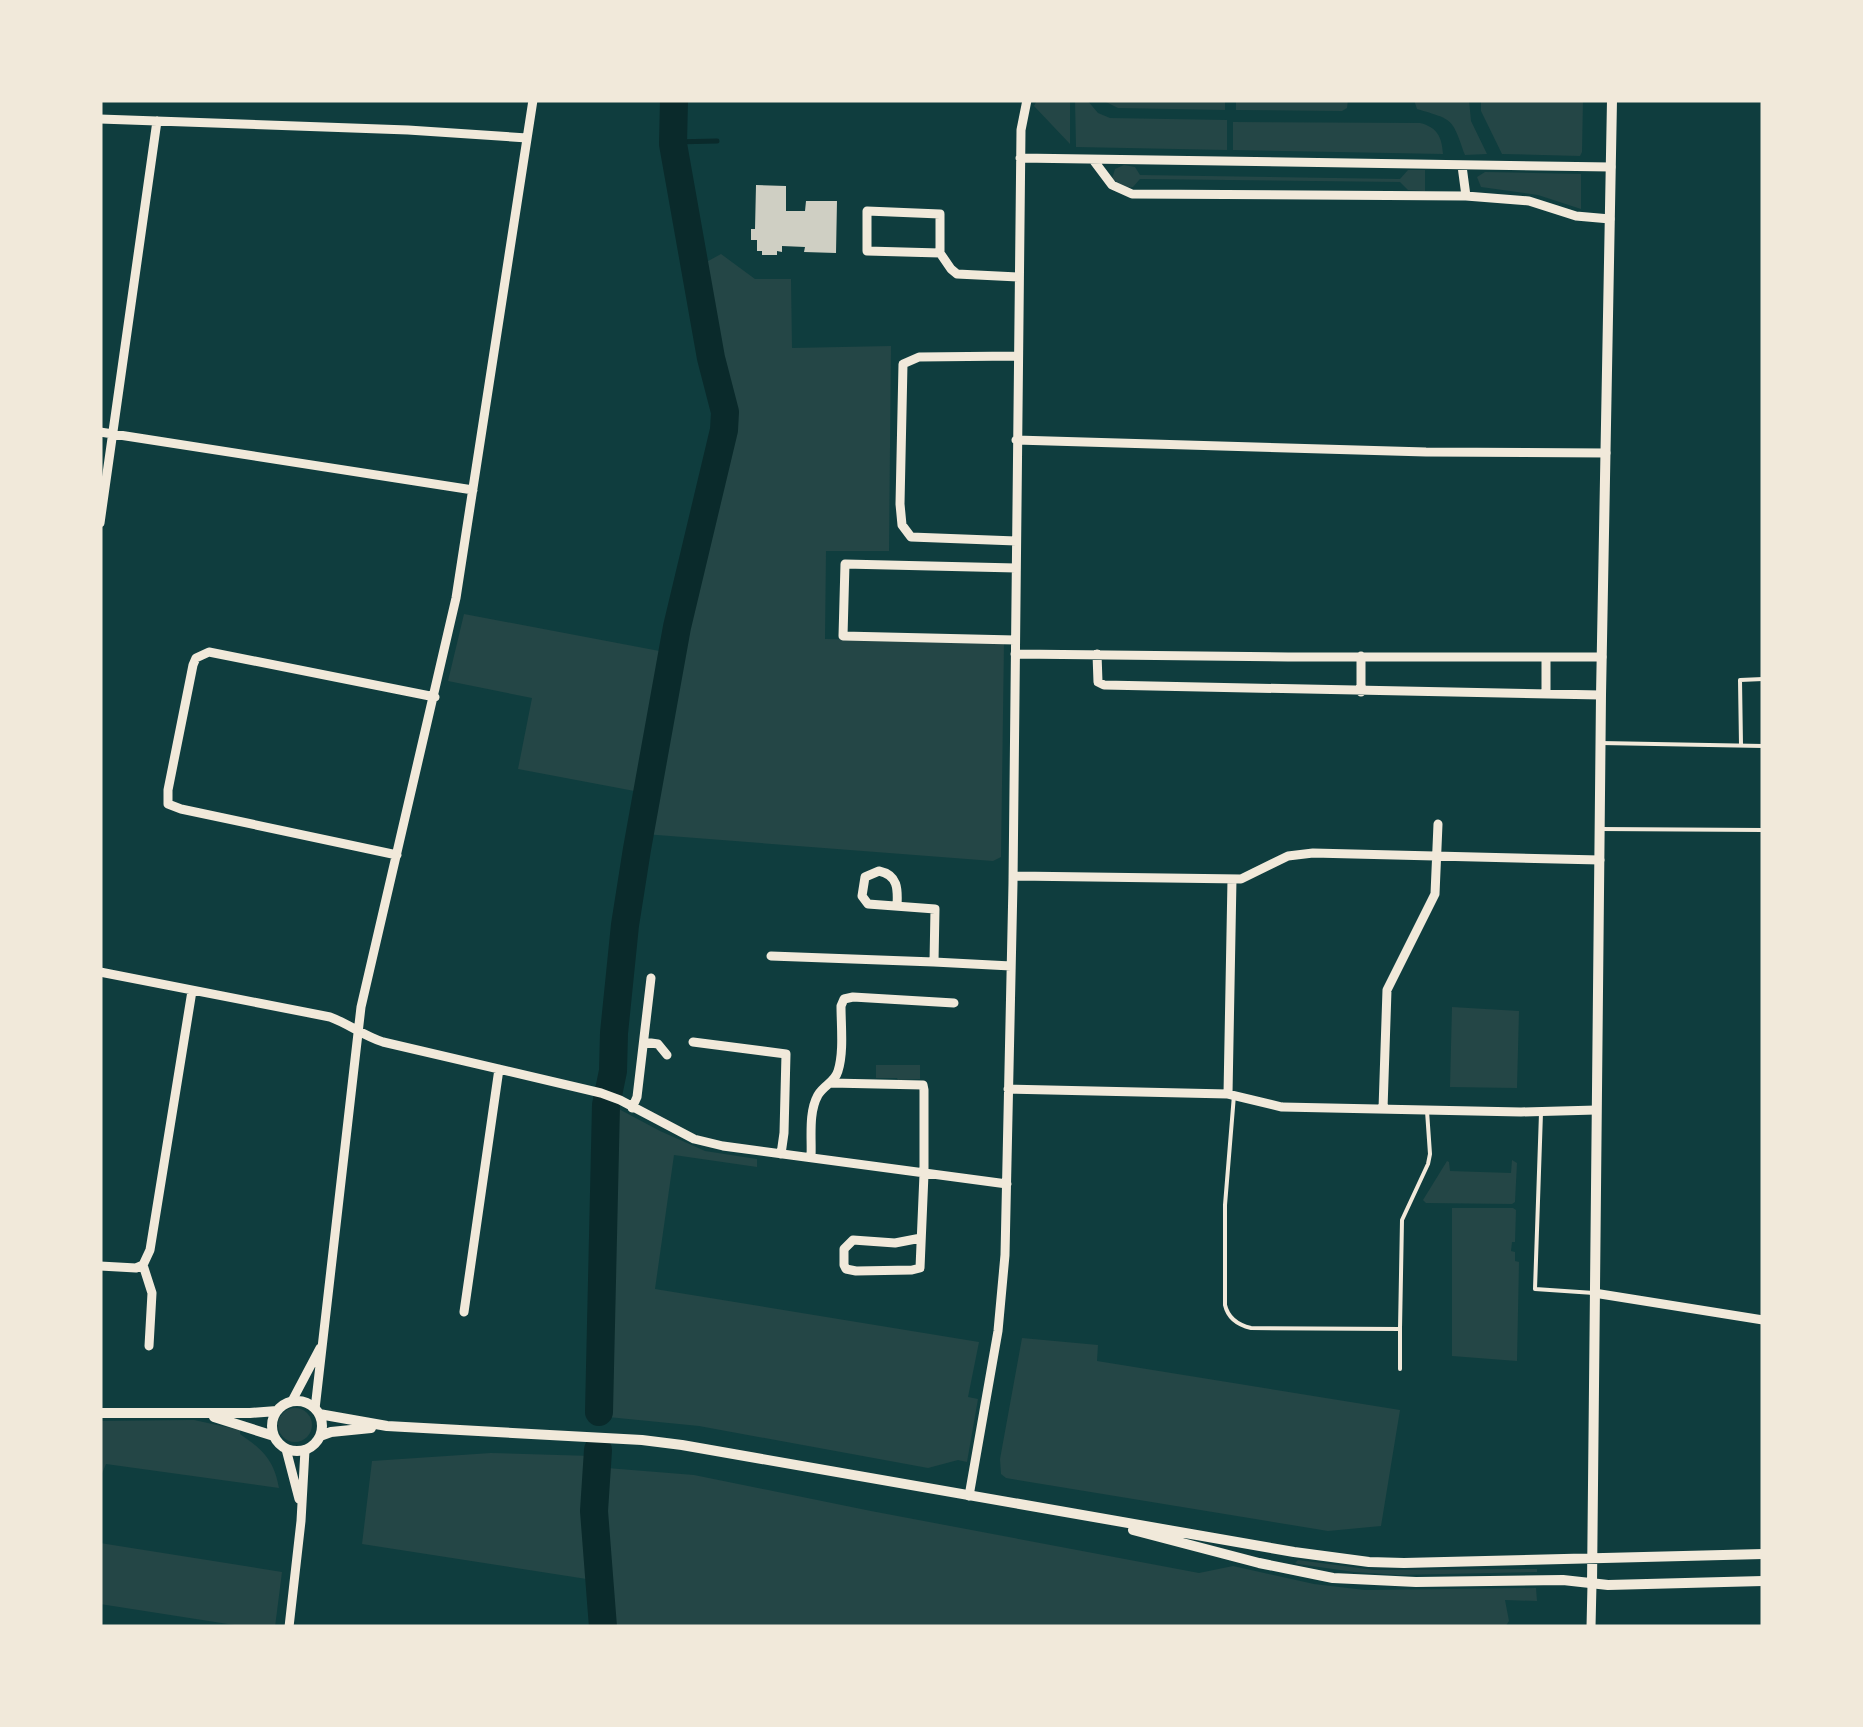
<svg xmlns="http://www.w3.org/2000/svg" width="1863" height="1727" font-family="'Archivo Narrow',sans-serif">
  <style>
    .green { fill: #244646 }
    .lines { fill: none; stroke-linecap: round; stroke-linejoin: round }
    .stream { stroke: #0a2a2b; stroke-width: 5 }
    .river { stroke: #0a2a2b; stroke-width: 28 }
    .building { fill: #cfcfc3 }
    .service { stroke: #f1e9da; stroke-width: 4 }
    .minor { stroke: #f1e9da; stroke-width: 9 }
    .tertiary { stroke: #f1e9da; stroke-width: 10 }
  </style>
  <rect width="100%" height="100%" fill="#0f3d3e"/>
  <path class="green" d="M1037,100h33v44l-36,-38z
    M1075,100h12l11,13 12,5 117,2v30l-151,-3z
    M1102,100h123v10l-107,-2z
    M1236,100h112l-1,8 -5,3 -106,-1z
    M1414,100h55l2,21 16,33 -22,1c-13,-37 -11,-35 -48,-46z
    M1481,100h102l-1,52 -2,4 -78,-2 -21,-43z
    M1233,122l187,1c17,4 22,14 23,31l-210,-4z
    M1124,165l11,2 5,8 260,4 8,-9h17v21l-17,-1 -8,-8 -260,-3 -7,8 -7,1 -14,-9 3,-10z
    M1485,172l96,2v35l-43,-14 -57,-8 -4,-10z
    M721,254l34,25h36l1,69 99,-2 -2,205h-63l-1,88 179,3 -3,215 -8,4 -349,-27 82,-392 3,-29 -15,-62 -15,-85z
    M464,614l206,39 -25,140 -127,-24 14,-71 -84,-17z
    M1452,1007l67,4 -2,77 -67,-1z
    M876,1065h44v14l-22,1 -1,-2h-21z
    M615,1107l45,24 45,20 52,8v8l-83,-12 -19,134 324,53 -11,55 10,2 -11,63 -9,-2 -30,8 -229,-42 -91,-9z
    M1512,1160l5,3 -2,39 -3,2 -86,-1 -3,-3 24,-39 2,1 1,9 61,2z
    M1452,1208h61l3,2 -1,32h-3l-1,9 4,1v9l4,1 -2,99 -65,-5z
    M1022,1338l76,7 -1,16 303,49 -19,116 -53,5 -322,-53 -5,-4 -1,-15z
    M278 1425a17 17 0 1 1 34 0a17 17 0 1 1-34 0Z
    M194,1420l46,10v4c23,16 34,26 39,54l-173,-24 -6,14v-57z
    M491,1453l101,3 -2,28 3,96 -231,-36 10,-83z
    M607,1468l87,7 177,36 328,62 34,-7 81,18 51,6 171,-2 1,13 -32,-1 4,21 -4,6h-893l-9,-111z
    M100,1543l182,29 -7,55h-28l-147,-23z
    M1298,1560l76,10 163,-1v3l-139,3 -44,-3 -56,-8 -3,-1z"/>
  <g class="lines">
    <path class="stream" d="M673,142l44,-1"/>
    <path class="river" d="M599,1412l7,-307 7,-34 1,-38 11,-108 12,-76 40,-222 47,-197 1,-18 -14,-54 -38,-214 1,-44
      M598,1450l-4,61 9,116"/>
  </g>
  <path class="building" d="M756,185l30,1v25h19l1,-10h31l-1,52 -32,-1 1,-5 -23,-1v6l-5,-1v4h-15v-4h-5v-11h-6v-11h4z"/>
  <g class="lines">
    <path class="service" d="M1601,743l162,3
      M1741,745l-1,-65 23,-1
      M1600,829l163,1
      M1234,1095l-9,110v100c3,13 13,20 26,23l149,1 2,-109 26,-56 2,-10 -3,-43
      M1541,1113l-6,176 59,4
      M1400,1329v40"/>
    <path class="minor" d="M100,119l308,11 119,8
      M1020,158l591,9
      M1094,161l18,24 20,9 334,2 63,5 47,15 34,3
      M1462,166l4,30
      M940,253v-39l-73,-3v40l73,2 11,16 6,5 61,3
      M100,432l373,58
      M1016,440l410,12 180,1
      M100,523l57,-402
      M1016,541l-105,-4 -9,-12 -2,-21 3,-140 16,-7 98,-1
      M1015,640l-172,-4 2,-72 171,4
      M1015,654l273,3h314
      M1097,654l1,28 6,3 497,10
      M1361,692v-36
      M1546,694v-37
      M397,855l-216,-46 -13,-5v-14l25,-125 3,-7 13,-6 226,45
      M1013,876l228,3 47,-23 25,-3 287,7
      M897,906c1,-17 1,-31 -18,-35l-14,6 -3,19 6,8 67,5 -1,53 77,4
      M771,956l163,6
      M100,972l230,45c19,7 34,19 53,25l218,51 19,7 74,39 29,7 284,38
      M644,1042l14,2 9,11
      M693,1042l93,12 -2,79 -3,21
      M831,1083l92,2 1,5v84l-4,94 -8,2 -56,1 -10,-2 -2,-4v-16l9,-9 42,3 26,-5
      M1008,1089l220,5 54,13 239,5 75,-2
      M1228,1094l4,-215
      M632,1108l5,-11 14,-119
      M1383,1109l4,-119 48,-96 3,-70
      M811,1158c1,-20 -3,-45 7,-63 6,-10 17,-13 20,-24 6,-19 3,-45 3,-65l3,-7 9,-2 101,6
      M100,1266l36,2 7,-3
      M1594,1293l169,27
      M464,1312l35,-243
      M149,1346l3,-53 -9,-28 7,-15 42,-259
      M292,1401l28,-53
      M315,1409l46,-402 95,-409 77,-498
      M286,1449l13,50
      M969,1496l29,-165 7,-76 8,-372 8,-753 6,-30
      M289,1627l12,-106 4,-71
      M1591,1627l1,-43"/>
    <path class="tertiary" d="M272 1426a25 25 0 1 1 50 0a25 25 0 1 1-50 0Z
      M100,1413h150l27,-2
      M319,1414l68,12 255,14 40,5 612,107 75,10 35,1 359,-9
      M214,1417l60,19
      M320,1436l11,-4 40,-4
      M1133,1530l126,33 74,15 83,4 147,-2 45,5 155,-4
      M1592,1584l9,-889 11,-595"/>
  </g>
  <rect width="1863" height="1727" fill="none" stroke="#f1e9da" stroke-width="205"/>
</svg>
